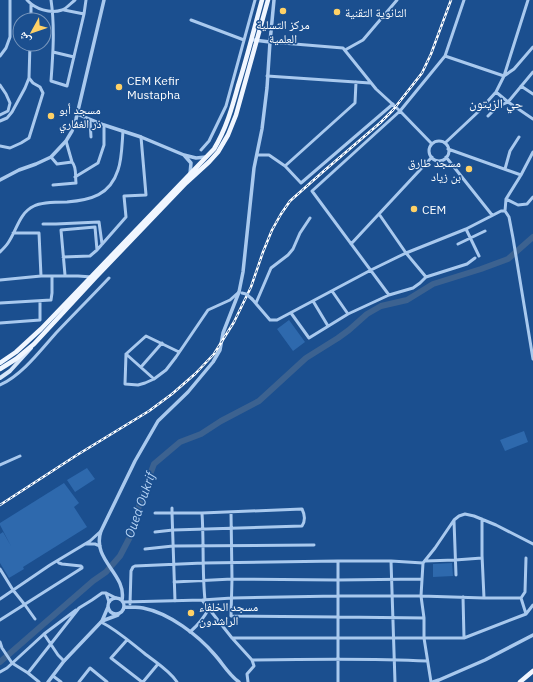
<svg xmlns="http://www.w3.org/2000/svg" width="533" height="682" font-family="'IBM Plex Sans','Noto Naskh Arabic',sans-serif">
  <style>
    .green { fill: #2e69ad }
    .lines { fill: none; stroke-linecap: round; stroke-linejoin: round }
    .river { stroke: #3c6290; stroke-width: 6 }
    .minor { stroke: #a9c9ee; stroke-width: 3 }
    .tertiary { stroke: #a9c9ee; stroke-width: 3.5 }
    .secondary { stroke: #d6e6fa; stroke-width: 4 }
    .primary { stroke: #f0f6ff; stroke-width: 4.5 }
    .rail-casing { stroke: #fff; stroke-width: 2.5 }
    .rail { stroke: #1b4f8f; stroke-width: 1; stroke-dasharray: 3; stroke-linecap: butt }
    .minor-bridge { stroke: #a9c9ee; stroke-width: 3 }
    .poi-dot { fill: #ffd166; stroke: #1b4f8f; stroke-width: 1.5 }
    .labels { text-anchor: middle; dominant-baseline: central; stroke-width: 3; stroke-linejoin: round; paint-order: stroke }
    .poi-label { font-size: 12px; fill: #fff; stroke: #1b4f8f; text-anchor: start }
    .neighbourhood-label { font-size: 13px; fill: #fff; stroke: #1b4f8f }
    .water-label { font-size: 13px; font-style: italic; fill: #b5d3f5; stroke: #1b4f8f }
  </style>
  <rect width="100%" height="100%" fill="#1b4f8f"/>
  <path class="green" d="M289,320l16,22 -12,9 -16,-22z
    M524,431l4,11 -23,9 -5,-11z
    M87,468l8,11 -20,13 -8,-12z
    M64,483l15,20 -5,4 13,20 -64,40 1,2 -15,9 -9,-15v-29l3,-2 8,14 -11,-21v-2z
    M452,563l1,13 -20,1v-13z"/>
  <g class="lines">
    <path class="river" d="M0,662l93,-81 13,-9 14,-16 11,-21 10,-36 13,-35 26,-22 21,-8 20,-13 38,-20 47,-43 32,-20 11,-8 18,-16 14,-8 26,-6 26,-16 48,-15 27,-10 25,-22"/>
    <path class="minor" d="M27,0c8,9 23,14 35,10 4,-1 9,-7 13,-10
      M51,0c4,27 2,54 0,81l16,5 17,-72 2,-14
      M31,4v16
      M64,10l20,4
      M191,20l53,20
      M270,42l73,6 33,41 24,22 32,33
      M345,50l18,-10 34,-40
      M53,52l21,5
      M0,56l6,-8 4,-11v-37
      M445,56l19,-56
      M267,76l103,7
      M0,85l6,9 4,9 -2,8 -8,4
      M521,86l12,8
      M496,92l12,10 25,17
      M488,116l9,-9 11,-5 25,-30
      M90,120l1,17
      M0,121l7,-3 5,-6 13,-24 4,-10 1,-34
      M66,141l6,21
      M429 151a10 10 0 1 1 20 0a10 10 0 1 1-20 0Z
      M445,143l33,-31 18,-20 8,-16 24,-76
      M0,146l10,2 11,-5 8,-5 14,-45 -3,-6 -7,-4 -4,-5
      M448,149l73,26
      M201,150l8,-9 17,-35 29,-106
      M533,152l-12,23 -15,24 -1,12 4,6 4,21 20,121
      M257,155h12l16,11 16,17 92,-79
      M51,157l6,7 15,-2c5,5 3,14 4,21l-23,2
      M446,157l46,58
      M285,166l70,-63 1,-21
      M505,169l5,-18 9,-14
      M75,177l23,-14 6,-18v-20
      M506,199l12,6 9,-1 6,-7
      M379,214l27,39 20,24
      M43,224h13l43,-2 3,22
      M466,229l13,27
      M13,233h26l2,43
      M351,244l81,-87
      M458,244l27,-13
      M0,252c3,-3 6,-6 8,-9 9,-13 11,-30 26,-37 7,-4 25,-4 33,-4 24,-2 43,-7 51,-32 4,-11 4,-27 5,-39
      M63,257l27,-1 7,-6 29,-33 -2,-21 22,-1 -5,-58
      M65,275l-4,-45 34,-3 2,23
      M0,280l41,-4h37l14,1
      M332,291l16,23
      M389,295l-77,-104 88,-80 45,-55 59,20 10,-7 19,-22
      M252,299l18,21h7l94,-50 35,-17 60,-24 35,-18h4
      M313,301l15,25
      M0,303l51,-3 1,-7v-17
      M256,303l15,-35 17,-13 5,-6 7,-16 10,-15
      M291,313l18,25 39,-24 41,-19 24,-7 7,-5 6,-6 41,-13 8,-6
      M0,323l40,-3v-19
      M179,352l-33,-16 -20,18 -1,30 13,1 7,-2 9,-4 12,-9 10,-13 32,-47 22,-10 9,-8
      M126,354l28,25
      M141,367l21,-24
      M0,385c22,-10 40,-34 56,-52 18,-19 36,-37 53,-55
      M0,465l20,-9
      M172,508v5l3,88
      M231,512l1,67 -1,37 107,1 86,1
      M202,513c2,29 0,58 3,87
      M482,519v36l2,43
      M454,521l2,54
      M155,532l18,-2 129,-4c4,-6 3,-11 0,-17l-100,4h-47
      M86,544h9l5,2
      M145,549l28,-3 141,-1
      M338,561v121
      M391,561l4,121
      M425,561l30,-1 27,-2
      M0,569l13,21 12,15 10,14
      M174,582l58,-3 105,1 85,-1
      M106,593l3,9
      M463,597l1,41
      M0,599l50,-34 40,-24 11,-10
      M202,600l30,38 20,22 2,6 -7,8 1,8
      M124,602l78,-2 30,-2 105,-2h84l63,2h37
      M130,604l1,-33 2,-4 2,-1 68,-3 135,-2h53l32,2
      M526,614l-5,-16 4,-6 1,-34
      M0,620l82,-52v-1l-1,-1 -19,-2 -3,-1 -2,-2
      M101,622c16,8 29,20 43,31 11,9 25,17 33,29
      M190,632c8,-7 14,-14 19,-24
      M44,634l14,21 6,6
      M232,638h232l62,-24 7,-9
      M127,640l-16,18 31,24
      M0,642l2,6 10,15 16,10 11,9
      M252,660c58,-1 117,-2 175,1
      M0,672l7,-4 37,-34 32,-24
      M28,673l51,-65 13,-8 10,-7h4l10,5
      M53,676l8,6
      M79,682l11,-14 17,14
      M143,682l15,-18
      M431,682l-7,-44v-20l-3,-22 2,-33 12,-15 19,-28 5,-4 6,-2 9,2 22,9 37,19"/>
    <path class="tertiary" d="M270,42l4,-42
      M77,114l27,11 37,12 43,18
      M190,174l1,-11 -7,-8 12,3 10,-1
      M0,180l19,-10 17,-6 15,-7 15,-16 6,-10 4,-12 28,-119
      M108 606a8 8 0 1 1 16 0a8 8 0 1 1-16 0Z
      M122,600c5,-26 -31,-40 -21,-69l34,-70 23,-40 30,-29 25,-30 7,-12 3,-17 16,-41 4,-20 11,-104 8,-39 5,-41 3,-46 -16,-2
      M125,607c6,0 12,0 18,1 26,5 55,27 72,47 8,9 14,20 24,27
      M102,621l16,-6
      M48,682l16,-21 38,-40 6,-14
      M433,682l6,-2 46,-20 48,-25"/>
    <path class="secondary" d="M0,378l10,-7 21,-23"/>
    <path class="primary" d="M0,363l16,-11 25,-23 173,-180c12,-20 18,-41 24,-63 9,-28 16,-57 24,-86
      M0,369l16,-10 18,-15 62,-67 90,-94 23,-21 9,-10 10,-17 8,-20 32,-115
      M520,682l13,-11"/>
    <g class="rail-casing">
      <path id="rail" d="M0,505l77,-50 72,-44 23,-17 23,-20 19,-20 20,-32 17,-35 12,-35 9,-22 9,-16 9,-13 35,-31 55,-47 13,-13 29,-37 9,-19 20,-54"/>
    </g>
    <use href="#rail" class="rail"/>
    <path class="minor-bridge" d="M242,293l4,1 6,5"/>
  </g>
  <g class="poi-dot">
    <circle cx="283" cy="11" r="4"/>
    <circle cx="337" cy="12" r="4"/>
    <circle cx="119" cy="87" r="4"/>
    <circle cx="51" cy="116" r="4"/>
    <circle cx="469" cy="169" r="4"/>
    <circle cx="414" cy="209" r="4"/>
    <circle cx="191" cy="613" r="4"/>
  </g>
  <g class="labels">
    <g class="poi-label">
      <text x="345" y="12">الثانوية التقنية</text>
      <text x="283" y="24" text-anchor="middle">مركز التسلية<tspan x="283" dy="14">العلمية</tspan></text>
      <text x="127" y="80">CEM Kefir<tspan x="127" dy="14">Mustapha</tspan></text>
      <text x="59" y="109">مسجد أبو<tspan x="59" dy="14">ذر الغفاري</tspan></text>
      <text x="461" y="162" text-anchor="end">مسجد طارق<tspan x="461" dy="14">بن زياد</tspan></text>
      <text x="422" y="209">CEM</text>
      <text x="199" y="606">مسجد الخلفاء<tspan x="199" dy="14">الراشدون</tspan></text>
    </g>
    <g class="neighbourhood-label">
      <text x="496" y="103">حي الزيتون</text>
    </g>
    <g class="water-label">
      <text transform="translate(140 505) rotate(-71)">Oued Oukrif</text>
    </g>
  </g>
  <g transform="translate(32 32) rotate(230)"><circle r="19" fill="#1b4f8f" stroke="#7695bc"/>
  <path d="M0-3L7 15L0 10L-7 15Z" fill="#ffd166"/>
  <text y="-6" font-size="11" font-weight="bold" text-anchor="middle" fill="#ffffff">ش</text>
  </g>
</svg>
